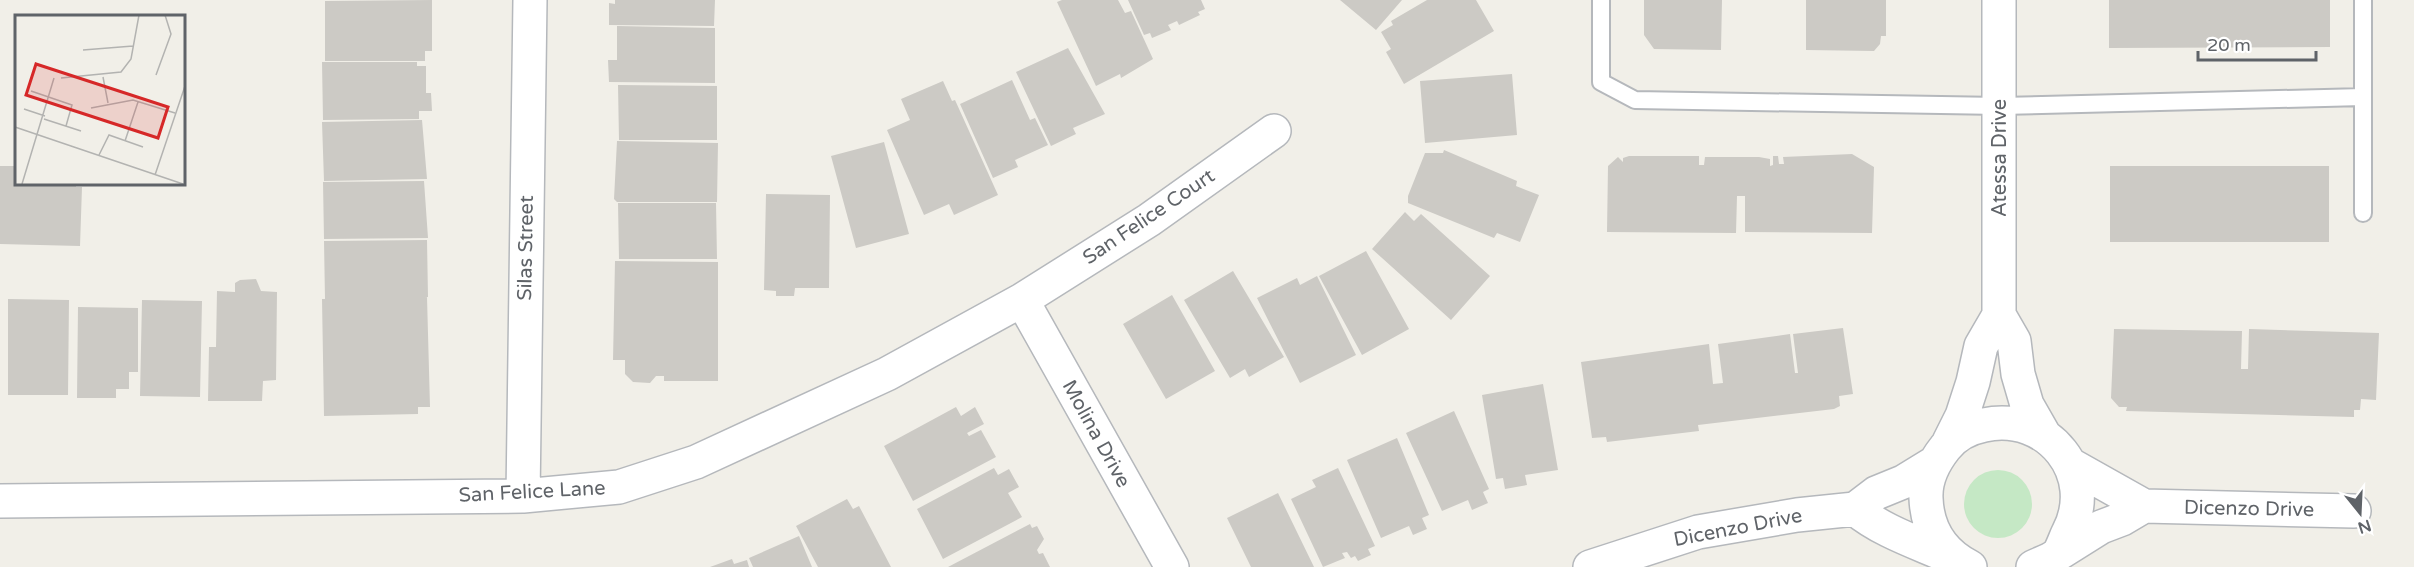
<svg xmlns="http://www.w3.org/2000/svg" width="2414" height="567" font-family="'Varela Round',sans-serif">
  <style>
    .green { fill: #c5e8c5 }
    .building { fill: #cccac5 }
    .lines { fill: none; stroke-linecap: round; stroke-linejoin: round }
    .service-casing { stroke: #b5b8bc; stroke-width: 20 }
    .minor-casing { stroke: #b5b8bc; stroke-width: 36 }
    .service { stroke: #fff; stroke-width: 16 }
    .minor { stroke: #fff; stroke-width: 33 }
    .labels { text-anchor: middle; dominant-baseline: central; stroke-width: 6; stroke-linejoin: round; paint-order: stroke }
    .street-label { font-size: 20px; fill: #5f6368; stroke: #fff }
    .inset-road { fill: none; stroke: #b3b3b1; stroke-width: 1.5 }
    .view { fill: #d62828; fill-opacity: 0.15; stroke: #d62828; stroke-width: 3 }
    .inset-edge { fill: none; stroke: #5f6368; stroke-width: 3 }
  </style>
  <rect width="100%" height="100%" fill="#f1efe8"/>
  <path class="green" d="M1964 504a34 34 0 1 1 68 0a34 34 0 1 1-68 0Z"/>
  <path class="building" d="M432,0v51h-7v10h-100v-60z
    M615,0h100l-1,26 -105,-1v-22l6,1z
    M1062,0h56l7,13 6,-2 22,48 -32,19 -1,-4 -24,12 -39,-84z
    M1128,0h73l4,9 -7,3 2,3 -21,10 -2,-4 -9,4 3,5 -19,8 -2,-5 -6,2z
    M1340,0h62l-26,30z
    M1427,0h49l18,31 -90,53 -18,-32 5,-3 -10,-17 12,-7 -2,-4z
    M1644,0h78l-1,50 -67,-1 -10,-14z
    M1806,0h80v36h-5l-1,8 -6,7 -68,-1z
    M2109,0h221v47l-221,1z
    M617,26l98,2v55l-106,-1 -1,-22h9z
    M1068,48l37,66 -32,14 3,6 -25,12 -35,-74z
    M322,62h95v4h9v27h5l1,18h-13v8l-96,1z
    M1512,74l5,61 -92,8 -5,-62z
    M1012,80l18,40 5,-2 13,27 -33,15 3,7 -25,11 -33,-74z
    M943,81l9,20 3,-1 43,95 -44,20 -5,-11 -25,11 -37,-85 23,-10 -9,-21z
    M618,85l99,1v54h-98z
    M422,120l5,59 -103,2 -2,-59z
    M617,141l101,2 -1,59h-100l-3,-3z
    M884,142l25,92 -53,14 -25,-92z
    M1444,150l73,31 -1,5 23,9 -19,47 -23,-9 -3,5 -86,-35v-7l17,-43h18z
    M1852,154l22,13 -2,66 -127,-1v-36h-8l-1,37 -129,-1 1,-66 10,-9 5,5v-4l6,-2h70v9h5l1,-8h54l11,2v7l3,-1v-9h5l1,8h5l-1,-7z
    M0,166h16v17h60v4h6l-2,59 -80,-2z
    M2110,166h219v76h-219z
    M424,181l4,57 -104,1 -1,-57z
    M766,194l64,1 -1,93h-34l-1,8h-18v-5l-12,-1z
    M618,203h98l1,56h-98z
    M1405,212l9,9 7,-7 69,62 -39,44 -79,-71z
    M427,240l1,57 -13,1 12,-1 3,110h-12v7l-94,2 -2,-117h3l-1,-58z
    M1366,251l43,78 -47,26 -43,-79z
    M615,261l103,1v119h-54v-5h-8l-6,7 -17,-1 -8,-8v-14h-12z
    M1233,271l51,86 -35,20 -4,-8 -15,9 -46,-78z
    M1317,276l39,79 -56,28 -43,-85 40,-20 3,7z
    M256,279l5,12 16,1 -1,88 -13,1 -1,20h-54l1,-54h7l1,-56 18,1v-9l5,-3z
    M1172,295l43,76 -49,28 -43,-75z
    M8,299l61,1 -1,95h-60z
    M142,300l60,1 -2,96 -60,-1z
    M78,307l60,1v64h-9v17h-13v9h-39z
    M1843,328l10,66 -14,2 1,10 -6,3 -136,16 1,6 -92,11 -1,-5 -14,1 -11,-76 128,-18 4,40 10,-1 -5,-39 72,-10 5,39h3l-5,-39z
    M2114,329l128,2 -1,38h7l1,-40 130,4 -3,67 -15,-1 -1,11h-6v7l-228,-6 1,-4h-8l-8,-9z
    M1543,384l15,86 -33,5 2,10 -22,4 -2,-11 -7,1 -14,-84z
    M956,407l5,9 14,-9 9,17 -17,9 2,3 12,-6 15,27 -83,44 -29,-55z
    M1454,411l35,78 -6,3 5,11 -16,7 -4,-10 -26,11 -36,-78z
    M1397,438l32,77 -7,3 5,11 -14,6 -4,-9 -28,12 -34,-78z
    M994,468l4,7 11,-6 10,18 -11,6 14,24 -79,42 -26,-50z
    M1338,468l37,78 -7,3 3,6 -13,6 -3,-5 -4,2 -4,-6 -5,1 3,5 -22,9 -32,-68 25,-12 -4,-7z
    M1278,493l36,74h-63l-24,-49z
    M847,499l6,10 6,-3 32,61h-73l-22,-41z
    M1030,524l2,4 5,-2 7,13 -7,11 2,4 4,-1 7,14h-102z
    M799,536l13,31h-59l-4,-9z
    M732,559l2,5 13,-4 2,7h-39z"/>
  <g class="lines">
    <g class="service-casing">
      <path id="service" d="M1601,0v82l34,18 365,6 363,-9
        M2363,0v213"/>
    </g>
    <g class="minor-casing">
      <path id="minor" d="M1022,300l150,267
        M1999,315l15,26 4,33 9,31 16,28
        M1949,442l13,-26 11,-34 8,-36 18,-31v-315
        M2071,465l73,41 210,5
        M523,496l7,-496
        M0,501l523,-5 96,-9 77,-25 191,-88 135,-74 127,-80 125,-89
        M1855,509c28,23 64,34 97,49
        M2058,554l43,-27 21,-8 22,-13
        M1590,567l108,-35 99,-17 58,-6 21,-16 27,-11 31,-19
        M1970,567c-28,-14 -43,-38 -44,-69 -1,-19 8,-36 19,-50 9,-12 24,-20 39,-23 64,-14 115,50 84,108 -3,6 -6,16 -10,21 -6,6 -17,9 -25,13"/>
    </g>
    <use href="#service" class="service"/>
    <use href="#minor" class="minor"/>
  </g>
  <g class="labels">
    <g class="street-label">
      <text transform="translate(2000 158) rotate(-90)">Atessa Drive</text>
      <text transform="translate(1149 217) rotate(-34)">San Felice Court</text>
      <text transform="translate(526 248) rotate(-89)">Silas Street</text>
      <text transform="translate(1096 434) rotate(61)">Molina Drive</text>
      <text transform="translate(532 492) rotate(-3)">San Felice Lane</text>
      <text transform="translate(2249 509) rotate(1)">Dicenzo Drive</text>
      <text transform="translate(1738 528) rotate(-11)">Dicenzo Drive</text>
    </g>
  </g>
  <g transform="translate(15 15)">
    <rect width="170" height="170" fill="#f1efe8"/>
    <path class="inset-road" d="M68,35l50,-4M141,60l15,-41 -6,-19M88,62l5,26M46,63l60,-6 10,-13 8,-44M16,76l41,14 -6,21M76,93l42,-8 42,13M9,94l21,7M29,104l37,12M0,112l168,57M110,126l13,-39M84,140l10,-20 34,12M140,160l30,-89M7,169l32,-106"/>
    <path class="view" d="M21,49l132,43 -10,31 -132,-43z"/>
    <rect width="170" height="170" class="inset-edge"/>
  </g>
  <g transform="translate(2360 513) rotate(162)" stroke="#ffffff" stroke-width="4.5" paint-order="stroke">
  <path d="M0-4.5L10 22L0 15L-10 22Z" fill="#5f6368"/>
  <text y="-9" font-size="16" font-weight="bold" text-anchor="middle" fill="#5f6368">N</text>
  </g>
  <path d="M2198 51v9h118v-9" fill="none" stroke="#5f6368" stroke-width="3"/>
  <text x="2207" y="51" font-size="18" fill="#5f6368" stroke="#ffffff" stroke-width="4.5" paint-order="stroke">20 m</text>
</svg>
